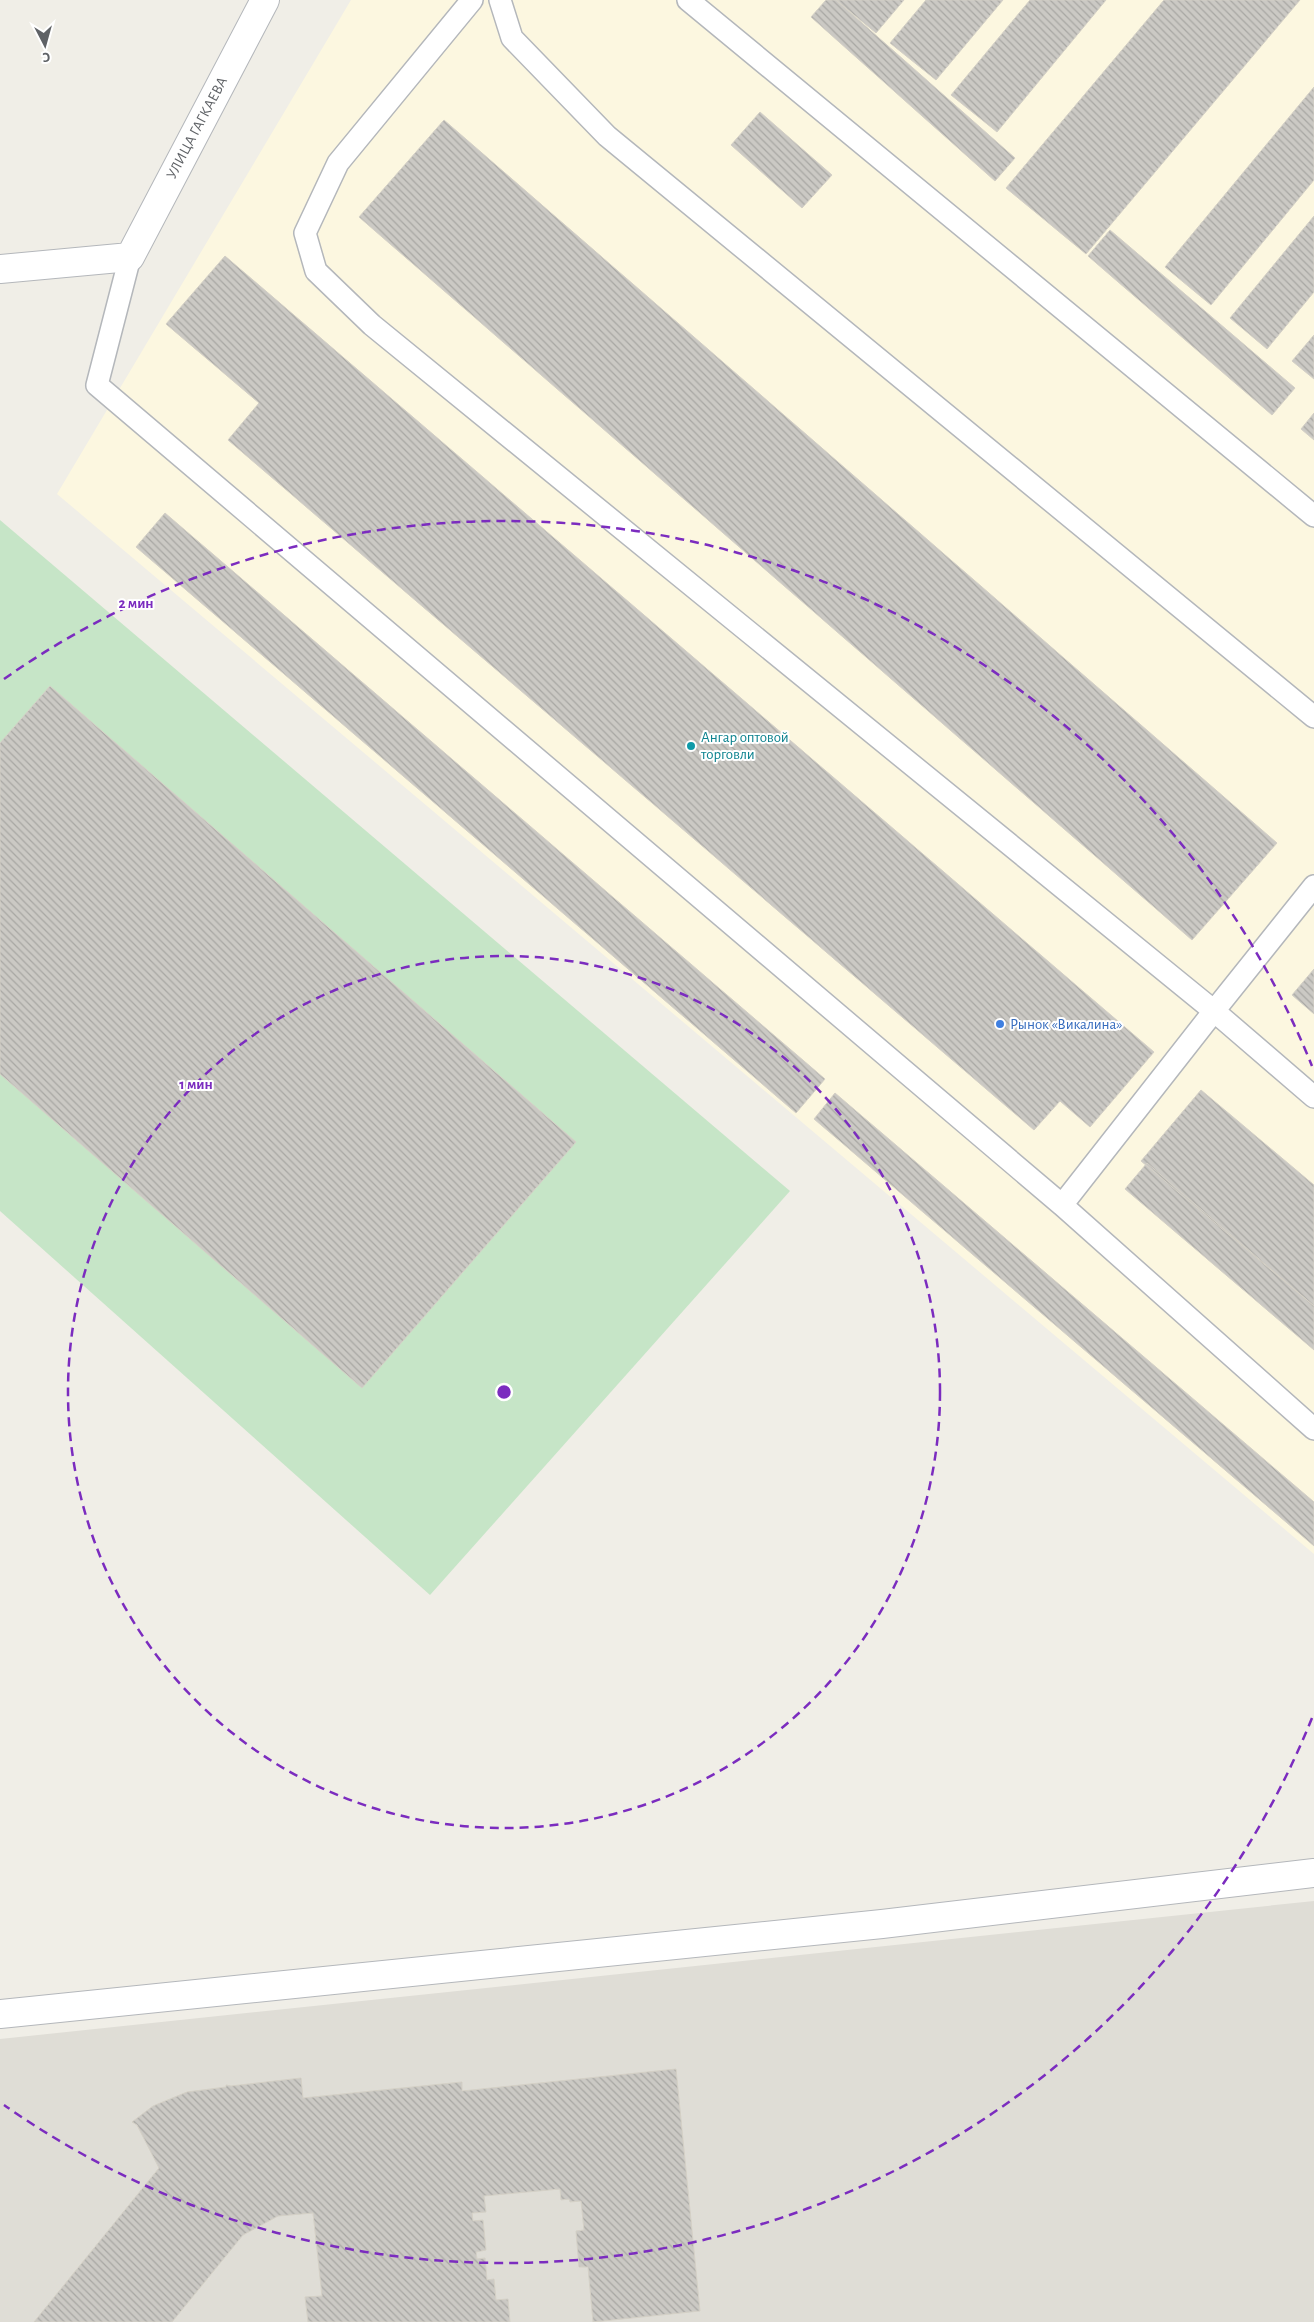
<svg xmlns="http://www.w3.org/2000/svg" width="1314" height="2322" font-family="'Alegreya Sans',sans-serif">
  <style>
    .commercial { fill: #fcf7e0 }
    .education { fill: #dfddd6 }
    .pitch { fill: #c6e5c7 }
    .building { fill: url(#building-back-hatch); stroke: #d4d0c6 }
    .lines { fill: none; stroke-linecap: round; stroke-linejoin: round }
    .lane-casing { stroke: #b4b7bb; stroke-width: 24 }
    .street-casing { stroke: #b4b7bb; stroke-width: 30 }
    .lane { stroke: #fff; stroke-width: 21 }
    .street { stroke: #fff; stroke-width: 28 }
    .ring { fill: none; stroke: #7b2cbf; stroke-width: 2.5; stroke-dasharray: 9 6 }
    .culture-dot { fill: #0f9aa8; stroke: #fff; stroke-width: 2 }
    .shop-dot { fill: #3f7fe0; stroke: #fff; stroke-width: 2 }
    .labels { text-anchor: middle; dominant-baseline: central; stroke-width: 4; stroke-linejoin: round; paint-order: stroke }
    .street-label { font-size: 15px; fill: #5f6266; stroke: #fff }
    .culture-label { font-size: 15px; fill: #0d838f; stroke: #fff; text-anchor: start }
    .shop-label { font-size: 15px; fill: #366cbe; stroke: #fff; text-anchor: start }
    .centre { fill: #7b2cbf; stroke: #fff; stroke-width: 2.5 }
    .ring-label { font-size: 15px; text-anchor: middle; font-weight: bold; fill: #7b2cbf; stroke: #fff; stroke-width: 4; stroke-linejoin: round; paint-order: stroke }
  </style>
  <defs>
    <pattern id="building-back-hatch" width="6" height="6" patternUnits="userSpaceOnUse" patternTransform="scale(1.25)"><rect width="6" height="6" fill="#cbc9c4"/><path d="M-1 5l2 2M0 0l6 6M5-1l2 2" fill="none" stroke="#a8a7a3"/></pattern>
  </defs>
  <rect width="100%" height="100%" fill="#f0eee7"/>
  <path class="commercial" d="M351,0h963v1554l-1257,-1060z"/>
  <path class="education" d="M1314,1901v421h-1314v-283z"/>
  <path class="pitch" d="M0,520l790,671 -360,404 -430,-384z"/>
  <path class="building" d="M826,0h10l179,158 -20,23 -184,-164z
    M836,0h68l-28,33z
    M926,0h77l-67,80 -46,-37z
    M1030,0h76l-109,132 -46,-37z
    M1164,0h136l-214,254 -80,-66z
    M1314,87v93l-103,125 -46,-38z
    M760,112l72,63 -30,33 -71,-63z
    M444,120l833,723 -85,97 -833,-723z
    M1314,216v76l-47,57 -37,-31z
    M1110,230l185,158 -23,27 -184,-159z
    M225,256l929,796 -64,75 -30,-26 -26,29 -806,-690 31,-37 -93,-79z
    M1314,335v44l-22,-18z
    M1314,413v27l-13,-11z
    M165,513l660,566 -29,34 -660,-566z
    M50,686l526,456 -214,246 -362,-314v-331z
    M1314,969v45l-22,-19z
    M1201,1090l113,95v121l-173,-145z
    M835,1093l479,409v44l-500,-427z
    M1147,1163l167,143v44l-189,-161z
    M676,2069l24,242 -107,11 -5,-55h-9l-3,-36 8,-1 -3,-29 -11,1 -1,-3 -8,1 -1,-11 -76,7 2,16 -14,1 1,8 10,-1 3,30 -10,2 1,7 8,-1 2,22 7,-1 2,21 12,-1 2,23h-202l-3,-25 17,-1 -9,-83 -35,3 -35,19 -71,87h-138l125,-154 -22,-43 -5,-3 21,-16 34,-14 39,-5v-2l5,1 70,-8 2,20 159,-16v9z"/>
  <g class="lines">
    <g class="lane-casing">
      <path id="lane" d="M472,0l-134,163 -33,70 11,38 56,54 842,686 100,-125
        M500,0l12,38 95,98 707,581
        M688,0l626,516
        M130,257l-33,128 965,820 252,224
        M1062,1205l152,-194 100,86"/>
    </g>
    <g class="street-casing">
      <path id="street" d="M0,269l130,-12 135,-257
        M0,2014l882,-90 432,-51"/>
    </g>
    <use href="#lane" class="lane"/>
    <use href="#street" class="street"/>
  </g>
  <g class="ring">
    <circle cx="504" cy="1392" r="436"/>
    <path d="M1312 1718A871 871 0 0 1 4 2105M4 679A871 871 0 0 1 1312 1066"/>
  </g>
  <circle class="culture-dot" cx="691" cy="746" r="5"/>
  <circle class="shop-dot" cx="1000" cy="1024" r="5"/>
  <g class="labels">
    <g class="street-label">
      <text transform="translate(197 128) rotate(-62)">УЛИЦА ГАГКАЕВА</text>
    </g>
    <g class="culture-label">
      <text x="701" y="737">Ангар оптовой<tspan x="701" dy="17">торговли</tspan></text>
    </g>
    <g class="shop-label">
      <text x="1010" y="1024">Рынок «Викалина»</text>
    </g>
  </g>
  <circle cx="504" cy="1392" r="8" class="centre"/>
  <g class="ring-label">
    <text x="136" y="608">2 мин</text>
    <text x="196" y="1089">1 мин</text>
  </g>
  <g transform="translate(45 45) rotate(174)" stroke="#ffffff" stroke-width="4" paint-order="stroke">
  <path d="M0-4L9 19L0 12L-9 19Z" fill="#5f6266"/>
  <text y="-8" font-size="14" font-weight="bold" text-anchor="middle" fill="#5f6266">С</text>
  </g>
</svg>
